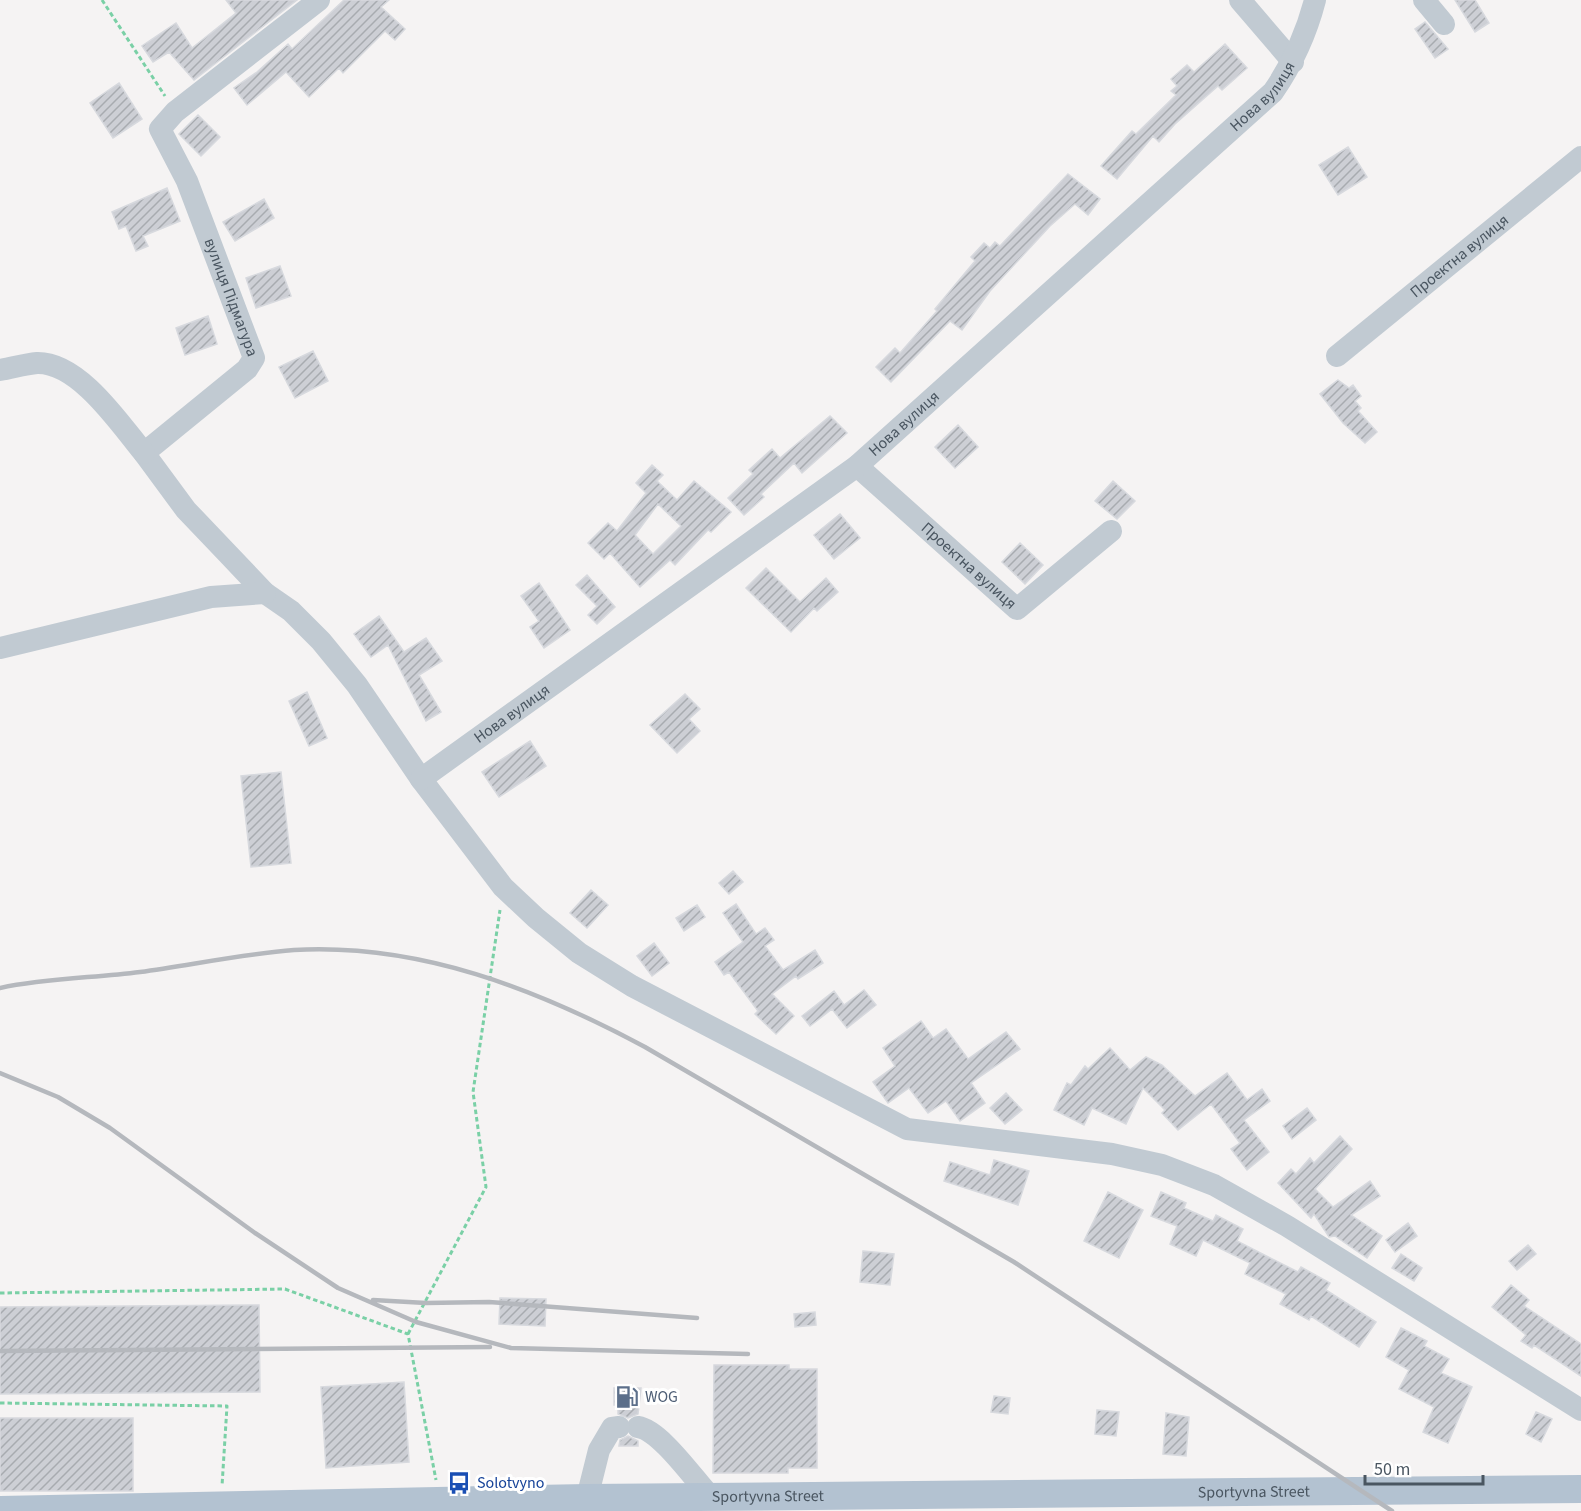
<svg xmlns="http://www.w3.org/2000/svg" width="1581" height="1511" font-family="'Source Sans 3',sans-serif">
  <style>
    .building { fill: url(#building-hatch); stroke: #d7d9de; stroke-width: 1.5; fill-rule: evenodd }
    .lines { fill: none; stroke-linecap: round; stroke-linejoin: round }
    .path { stroke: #7ad0a6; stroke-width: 3; stroke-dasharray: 4.5 3; stroke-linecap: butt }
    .minor { stroke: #c1cad2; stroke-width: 22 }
    .major { stroke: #b3c2d1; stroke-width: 28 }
    .rail { stroke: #b5b8bd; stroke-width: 4.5 }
    .labels { text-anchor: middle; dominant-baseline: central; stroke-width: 6; stroke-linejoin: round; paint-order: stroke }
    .street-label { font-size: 16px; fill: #4a5661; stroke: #fff }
    .service-label { font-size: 16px; fill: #4e5e75; stroke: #fff; text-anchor: start }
    .transit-label { font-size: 16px; fill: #164399; stroke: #fff; text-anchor: start }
  </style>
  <defs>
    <pattern id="building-hatch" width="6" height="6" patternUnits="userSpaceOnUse" patternTransform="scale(1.5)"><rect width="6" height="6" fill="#cdcfd5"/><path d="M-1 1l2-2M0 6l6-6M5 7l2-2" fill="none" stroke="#a8abb0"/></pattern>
  </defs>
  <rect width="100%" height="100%" fill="#f5f3f3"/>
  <path class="building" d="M226,0h71l-103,80 -25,-28 -16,10 -11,-16 34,-23 16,25 44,-35z
    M344,0h45l-8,7 24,22 -10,11 -10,-9 -42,42 -4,-5 -30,29 -23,-25 -39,33 -13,-17 23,-16 31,-28 4,5z
    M1455,0h20l14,23 -14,9z
    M1425,22l23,27 -13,9 -20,-29z
    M1225,44l22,24 -25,22 -4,-4 -43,38 -16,18 -6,-6 -36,43 -16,-13 31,-35 4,3 40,-39 -5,-4 6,-5 -6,-7 16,-14 7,7z
    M119,83l23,36 -29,19 -23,-35z
    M198,115l22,22 -19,19 -22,-22z
    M1348,147l19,30 -29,18 -19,-30z
    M1068,174l32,25 -12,16 -13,-11 -25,22 -60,65 -28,39 -12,-9 -59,61 -15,-15 19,-19 5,5 37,-42 -2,-2 40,-48 -4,-4 13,-14 6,5 5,-6 5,4z
    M167,188l13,33 -37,15 5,10 -12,5 -10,-25 -7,3 -7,-17z
    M264,199l10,19 -39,23 -12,-19z
    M280,266l11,30 -35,12 -10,-30z
    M208,316l9,28 -32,11 -9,-27z
    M313,351l15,30 -33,17 -16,-31z
    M1338,380l11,8 4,-3 8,11 -6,5 6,7 -3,3 19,21 -12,11 -22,-20 -23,-29z
    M830,416l17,17 -45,40 -8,-10 -33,31 3,3 -20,18 -16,-17 25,-24 -4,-4 23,-21 8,9z
    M958,425l20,22 -23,21 -20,-21z
    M652,465l11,10 -6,6 20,19 17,-19 37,31 -20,20 -3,-2 -33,35 -5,-5 -30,27 -30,-34 -6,6 -16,-16 20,-20 9,8 29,-38 -10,-10zM658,504l23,22 -28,28 -18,-19z
    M1113,481l22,20 -18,18 -22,-18z
    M840,514l20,24 -26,21 -20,-24z
    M1020,543l23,22 -18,19 -23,-22z
    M766,568l34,34 26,-24 12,14 -21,19 -3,-3 -23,24 -45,-44z
    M587,575l28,32 -18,17 -9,-9 9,-9 -21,-21z
    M539,583l31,47 -26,18 -14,-21 9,-6 -18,-25z
    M379,616l25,36 22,-14 16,23 -23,14 22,37 -15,9 -38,-76 -17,12 -17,-23z
    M307,692l20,46 -18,8 -20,-45z
    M685,694l15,15 -11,10 11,12 -23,22 -27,-28z
    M530,741l16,25 -47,31 -17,-25z
    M281,772l10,91 -40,4 -10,-91z
    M733,871l10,11 -14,12 -10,-11z
    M591,890l17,15 -21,23 -17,-15z
    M736,904l20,30 9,-6 9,12 -9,6 18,24 32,-20 8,13 -25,16 -2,-3 -24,18 22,22 -18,18 -21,-20 3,-3 -29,-39 -5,3 -9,-13 28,-20 -20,-29z
    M697,905l8,12 -21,14 -8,-13z
    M654,943l15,20 -17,13 -15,-20z
    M864,990l12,15 -29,23 -15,-19 -22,17 -8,-10 32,-25 10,14z
    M921,1021l12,17 13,-9 22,30 38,-27 14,17 -49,34 14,20 -25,18 -14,-20 -18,12 -19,-25 -21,15 -15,-21 22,-16 -12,-18z
    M1110,1048l20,22 16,-13 16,8 33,31 32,-23 20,27 15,-11 8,12 -26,19 25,32 -22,18 -16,-21 9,-6 -29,-39 -33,26 -16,-17 3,-3 -22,-22 -17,36 -34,-16 -8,17 -30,-15 13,-27 4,2 14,-19 3,3z
    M1006,1093l16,17 -17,14 -15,-16z
    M1307,1108l9,12 -24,19 -9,-13z
    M1340,1136l12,13 -37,40 18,18 37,-26 10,15 -29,19 31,21 -15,22 -32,-22 -6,1 -15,-23 -3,4 -33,-35 13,-14 5,5 14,-16 4,5z
    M994,1160l35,11 -11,34 -74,-24 6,-19 40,13z
    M1108,1192l35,18 -24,48 -35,-17z
    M1161,1192l25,11 -2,5 29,13 3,-6 27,14 -6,12 61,31 3,-5 29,16 -4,7 50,32 -17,25 -48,-31 -2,4 -29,-16 6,-10 -41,-20 5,-11 -47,-23 -7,16 -26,-12 7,-18 -26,-10z
    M1408,1223l9,13 -22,16 -9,-12z
    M1528,1245l8,9 -19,16 -8,-9z
    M863,1251l31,3 -4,31 -30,-3z
    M1401,1254l21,14 -8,13 -22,-13z
    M1511,1285l18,15 -5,6 57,38v32l-47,-31 -2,3 -11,-7 5,-6 -34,-28z
    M500,1298l46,1 -1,27 -46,-2z
    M259,1305l1,87 -260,2v-87z
    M815,1312l1,13 -21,2 -1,-13z
    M1401,1328l26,13 -3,5 25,13 -8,14 31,14 -24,56 -25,-11 11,-25 -35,-18 10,-19 -23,-13z
    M714,1365h75v4h28v99h-29v5h-75z
    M404,1382l5,80 -83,6 -5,-81z
    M614,1388h27l-3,26 -10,4 -10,-4v-9h-4z
    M994,1396l16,2 -2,16 -17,-2z
    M1097,1410l22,2 -3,24 -21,-2z
    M1536,1412l16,7 -11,23 -15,-8z
    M1166,1413l23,4 -3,39 -23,-2z
    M0,1418h133v73h-133z
    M628,1436l10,5v5h-19l1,-6z"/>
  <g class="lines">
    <path class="path" d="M102,0l63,96
      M0,1293l285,-4 123,45 28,146
      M408,1334l78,-147 -13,-95 27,-182
      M0,1403l227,3 -5,80"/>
    <g class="minor">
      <path id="s1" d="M319,0l-144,112 -15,17 27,52 67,177 -7,11 -103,84 42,57 42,44 37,39 26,18 30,30 36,44 64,94 82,108 33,31 43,35 53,33 275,143 205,25 50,11 52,20 73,41 294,184"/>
      <path d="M1240,0l53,62"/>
      <path d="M1424,0l20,24"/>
      <path id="s2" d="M1337,356l244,-199"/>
      <path d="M0,370c12,-2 25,-6 37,-7 42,-1 83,61 107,90"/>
      <path id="s3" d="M857,466l160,143 94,-78"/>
      <path d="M0,648l211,-51 54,-4"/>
      <path id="s4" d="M421,779l436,-313 416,-374c20,-29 33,-57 42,-92"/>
      <path d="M638,1427c22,3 56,52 72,69"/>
      <path d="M587,1498l12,-48 13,-22 7,-1"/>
    </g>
    <path class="major" id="s5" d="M0,1510l587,-12 994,-9"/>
    <path class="rail" d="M0,988c46,-10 94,-10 140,-16 51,-7 103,-18 154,-22 125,-7 243,39 351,97l369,215 378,249
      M0,1073l58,24 52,31 145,105 83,55 78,34 95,26 237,6
      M373,1300l53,3 63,-1 208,16
      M0,1351l490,-4"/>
  </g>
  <defs>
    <g id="fuel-bare" transform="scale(1.8)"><path d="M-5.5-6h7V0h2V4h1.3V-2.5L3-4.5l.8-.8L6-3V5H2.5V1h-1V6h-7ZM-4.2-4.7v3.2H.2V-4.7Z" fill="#5c6f8a" stroke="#fff" stroke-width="2.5" paint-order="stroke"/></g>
    <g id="bus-bare" transform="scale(1.8)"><path d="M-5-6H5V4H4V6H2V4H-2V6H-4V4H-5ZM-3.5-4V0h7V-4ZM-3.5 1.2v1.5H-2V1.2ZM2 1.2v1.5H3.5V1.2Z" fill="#1a4fb4" stroke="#fff" stroke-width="2.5" paint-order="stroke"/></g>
  </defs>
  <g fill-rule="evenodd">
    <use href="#fuel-bare" x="627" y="1397"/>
    <use href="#bus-bare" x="459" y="1483"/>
  </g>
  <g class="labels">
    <g class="street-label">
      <text stroke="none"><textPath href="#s4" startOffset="1086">Нова вулиця</textPath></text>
      <text stroke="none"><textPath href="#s2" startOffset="158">Проектна вулиця</textPath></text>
      <text stroke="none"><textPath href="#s1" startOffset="388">вулиця Підмагура</textPath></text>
      <text stroke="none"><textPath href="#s4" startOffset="600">Нова вулиця</textPath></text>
      <text stroke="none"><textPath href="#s3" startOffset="150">Проектна вулиця</textPath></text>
      <text stroke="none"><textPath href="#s4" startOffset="112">Нова вулиця</textPath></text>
      <text stroke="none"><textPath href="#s5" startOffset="1254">Sportyvna Street</textPath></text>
      <text stroke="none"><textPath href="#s5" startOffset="768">Sportyvna Street</textPath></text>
    </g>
    <g class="service-label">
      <text x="645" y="1397">WOG</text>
    </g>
    <g class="transit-label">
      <text x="477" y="1483">Solotvyno</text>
    </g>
  </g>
  <path d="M1365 1475v9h118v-9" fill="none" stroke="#4a5661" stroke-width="3"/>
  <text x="1374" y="1475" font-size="18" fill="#4a5661" stroke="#ffffff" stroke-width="4.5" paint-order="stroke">50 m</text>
</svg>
